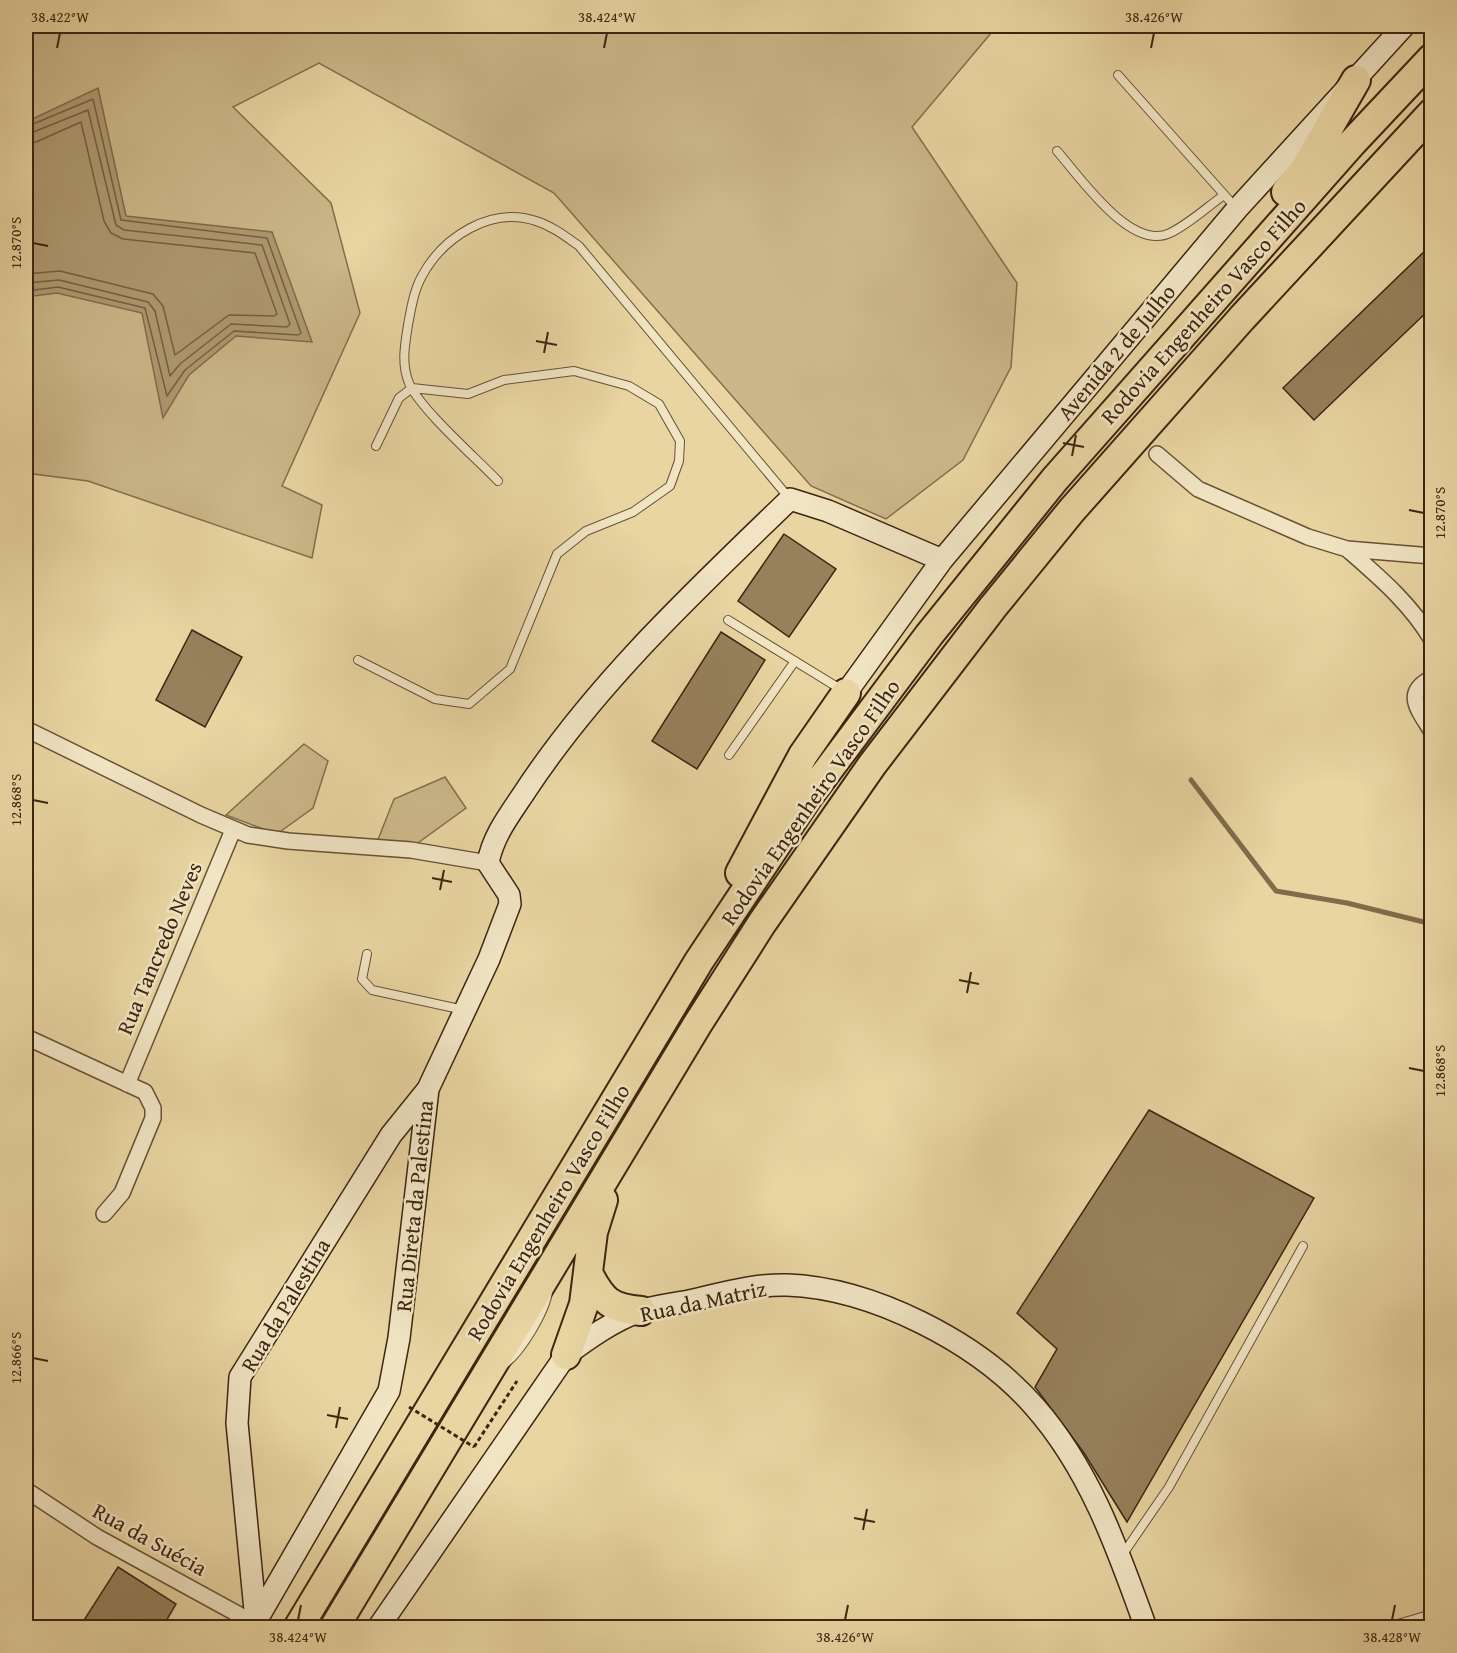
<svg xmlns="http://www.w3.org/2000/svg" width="1457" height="1653" font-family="'Gentium Book Plus',serif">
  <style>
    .green { fill: #cbb789; stroke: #846e4c; stroke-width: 1.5 }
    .water { fill: #ae9970; stroke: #816b4a; stroke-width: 1.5 }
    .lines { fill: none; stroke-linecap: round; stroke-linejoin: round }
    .shore { stroke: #765f40; stroke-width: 1.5 }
    .stream { stroke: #816b4a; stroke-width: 5 }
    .building { fill: #96815c; stroke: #3d2510; stroke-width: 1.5 }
    .service-casing { stroke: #685134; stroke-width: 10 }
    .minor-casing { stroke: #685134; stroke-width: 18 }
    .secondary-casing { stroke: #3d2510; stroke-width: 24 }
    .motorway-casing { stroke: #3d2510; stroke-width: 32 }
    .path { stroke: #3d2510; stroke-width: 3; stroke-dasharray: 4.5 3; stroke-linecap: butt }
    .service { stroke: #f0e4c3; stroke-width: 8 }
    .minor { stroke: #f0e4c3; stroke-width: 15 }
    .secondary { stroke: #f0e4c3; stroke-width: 21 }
    .motorway { stroke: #e8d5a2; stroke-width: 28 }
    .path-bridge { stroke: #3d2510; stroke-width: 3; stroke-dasharray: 4.5 3; stroke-linecap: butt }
    .ticks { fill: none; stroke: #3d2510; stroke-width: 2 }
    .labels { text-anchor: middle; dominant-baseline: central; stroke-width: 5; stroke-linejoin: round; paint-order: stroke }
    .street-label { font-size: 22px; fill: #3d2510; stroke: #f0e4c3 }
    .neatline { fill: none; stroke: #3d2510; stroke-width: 2 }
    .ticks-label { font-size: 15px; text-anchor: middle; fill: #3d2510 }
  </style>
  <rect width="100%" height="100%" fill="#e8d5a2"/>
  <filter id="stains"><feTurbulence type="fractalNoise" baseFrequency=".00333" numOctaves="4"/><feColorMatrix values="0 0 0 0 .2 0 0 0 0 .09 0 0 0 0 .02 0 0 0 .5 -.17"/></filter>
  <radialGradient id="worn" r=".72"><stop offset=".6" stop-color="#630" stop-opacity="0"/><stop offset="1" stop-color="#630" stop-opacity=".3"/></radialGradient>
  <path class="green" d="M26,26h971l-85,101 105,156 -6,84 -48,93 -77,59 -75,-33 -257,-293 -235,-130 -86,44 98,96 29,110 -78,173 40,19 -10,53 -224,-77 -62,-8z
    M304,744l24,17 -15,47 -36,26 -51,-19z
    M445,777l21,31 -51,37 -38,-3 17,-43z"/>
  <path class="water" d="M98,88l28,128 146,16 40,110 -76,-6 -47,39 -26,43 -21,-105 -85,-20 -31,4v-175z"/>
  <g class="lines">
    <path class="shore" d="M26,127l67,-28 28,121 146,18 34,95 -3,2 -64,-4 -49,39 -18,26 -22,-88 -87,-21 -32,4
      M26,135l62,-25 28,115 8,5 138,15 28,79 -3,3 -56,-3 -51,40 -10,12 -15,-65 -7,-9 -89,-22 -33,3
      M26,144l10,-2 45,-20 23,99 7,12 12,6 132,14 22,61 -3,2 -45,-1 -54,40 -12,-49 -10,-12 -93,-23 -34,3"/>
    <path class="stream" d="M1191,780l85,111 71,12 85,21"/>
  </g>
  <path class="building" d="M1432,244v63l-118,113 -31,-32z
    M1432,388v22l-8,-19z
    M784,534l52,35 -47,68 -51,-36z
    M192,630l50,27 -37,70 -49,-27z
    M721,632l44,28 -68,109 -45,-28z
    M1149,1110l165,88 -187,324 -43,-69 -49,-66 22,-38 -40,-36z
    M118,1567l58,37 -14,24h-83z"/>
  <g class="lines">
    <g class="service-casing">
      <path id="service" d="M1118,75l118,133
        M1057,151c23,26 74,101 113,82 19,-9 37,-26 54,-38
        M498,481c-21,-22 -79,-73 -89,-98 -8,-19 -4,-39 -1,-58 3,-16 6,-35 14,-49 21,-39 69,-70 114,-55 16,5 29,15 43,25l210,252
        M728,620l114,70
        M358,660l77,39 34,5 41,-35 47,-115 29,-23 47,-19 37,-26 9,-25 1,-20 -21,-37 -30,-18 -55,-15 -70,9 -36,14 -56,-6 -13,10 -23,48
        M729,755l66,-94
        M367,954l-5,25 10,11 92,20
        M506,1363c16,-13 39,-51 42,-71
        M1123,1554l46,-67 134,-241
        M1384,1628l48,-14"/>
    </g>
    <g class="minor-casing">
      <path id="minor" d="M1157,454l41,35 110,48 39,12 85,7
        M1347,549c32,28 63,54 85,91
        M1432,678c-30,15 -13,32 0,54
        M26,729l175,86 47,20 40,6 123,9 77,13
        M26,1037l119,55 8,16v10l-31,75 -18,21
        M127,1084l106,-254
        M26,1490l71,47 157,86"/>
    </g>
    <g class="secondary-casing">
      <path id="secondary" d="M846,693l96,-133 295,-351 167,-183
        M256,1621l-19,-198 3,-46 151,-242 37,-46
        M252,1628l137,-237 10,-53 29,-249 61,-130 21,-55 -1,-9 -21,-32c5,-28 23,-50 38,-73 72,-109 170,-200 264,-291l38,12 114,49
        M378,1628l188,-273c23,-17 47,-34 74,-44 15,-5 33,-7 49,-10 32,-7 65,-17 98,-16 85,3 191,57 247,121 56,63 84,144 112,222"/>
    </g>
    <g class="motorway-casing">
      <path id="motorway" d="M1286,192l19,-23 51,-89
        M740,873l63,-118 43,-62
        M589,1275c14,27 22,33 52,36
        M566,1355l18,-51 9,-72 10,-32
        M298,1628l401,-667 109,-164 121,-162 126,-156 297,-336 80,-85
        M334,1628l363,-603 65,-102 110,-158 121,-158 79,-97 170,-192 190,-205"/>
    </g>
    <path class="path" d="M474,1447l43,-66"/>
    <use href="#service" class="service"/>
    <use href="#minor" class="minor"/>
    <use href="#secondary" class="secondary"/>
    <use href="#motorway" class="motorway"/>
    <path class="path-bridge" d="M409,1407l65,40"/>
  </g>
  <path class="ticks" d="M57,48l3,-15M604,48l3,-15M1151,48l3,-15M33,243l15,3M536,341l21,4M544,353l4,-21M1063,443l21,4M1072,456l4,-21M1409,510l15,3M33,800l15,3M432,878l20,4M440,890l4,-20M959,980l20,4M967,993l4,-21M1409,1068l15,3M33,1358l15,3M327,1415l21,4M336,1428l4,-21M854,1518l21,4M863,1530l4,-21M298,1620l3,-15M845,1620l3,-15M1392,1620l3,-15"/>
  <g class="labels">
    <g class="street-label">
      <text transform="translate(1203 311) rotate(-48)">Rodovia Engenheiro Vasco Filho</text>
      <text transform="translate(1116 352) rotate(-50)">Avenida 2 de Julho</text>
      <text transform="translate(810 802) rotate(-55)">Rodovia Engenheiro Vasco Filho</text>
      <text transform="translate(159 948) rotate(-67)">Rua Tancredo Neves</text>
      <text transform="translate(414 1206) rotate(-84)">Rua Direta da Palestina</text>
      <text transform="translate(548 1212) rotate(-59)">Rodovia Engenheiro Vasco Filho</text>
      <text transform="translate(703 1301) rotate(-12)">Rua da Matriz</text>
      <text transform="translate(285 1305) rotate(-59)">Rua da Palestina</text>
      <text transform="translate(150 1539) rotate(29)">Rua da Suécia</text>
    </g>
  </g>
  <rect width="1457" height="1653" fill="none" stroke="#e8d5a2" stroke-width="66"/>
  <rect x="33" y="33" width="1391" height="1587" class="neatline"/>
  <g class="ticks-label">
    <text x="60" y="22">38.422°W</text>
    <text x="607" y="22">38.424°W</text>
    <text x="1154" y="22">38.426°W</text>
    <text transform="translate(16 243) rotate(-90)" y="5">12.870°S</text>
    <text transform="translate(1440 513) rotate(-90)" y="5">12.870°S</text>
    <text transform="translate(16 800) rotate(-90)" y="5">12.868°S</text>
    <text transform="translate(1440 1071) rotate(-90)" y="5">12.868°S</text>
    <text transform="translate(16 1358) rotate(-90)" y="5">12.866°S</text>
    <text x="298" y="1642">38.424°W</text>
    <text x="845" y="1642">38.426°W</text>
    <text x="1392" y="1642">38.428°W</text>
  </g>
  <rect width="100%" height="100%" filter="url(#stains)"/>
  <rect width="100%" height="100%" fill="url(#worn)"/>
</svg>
